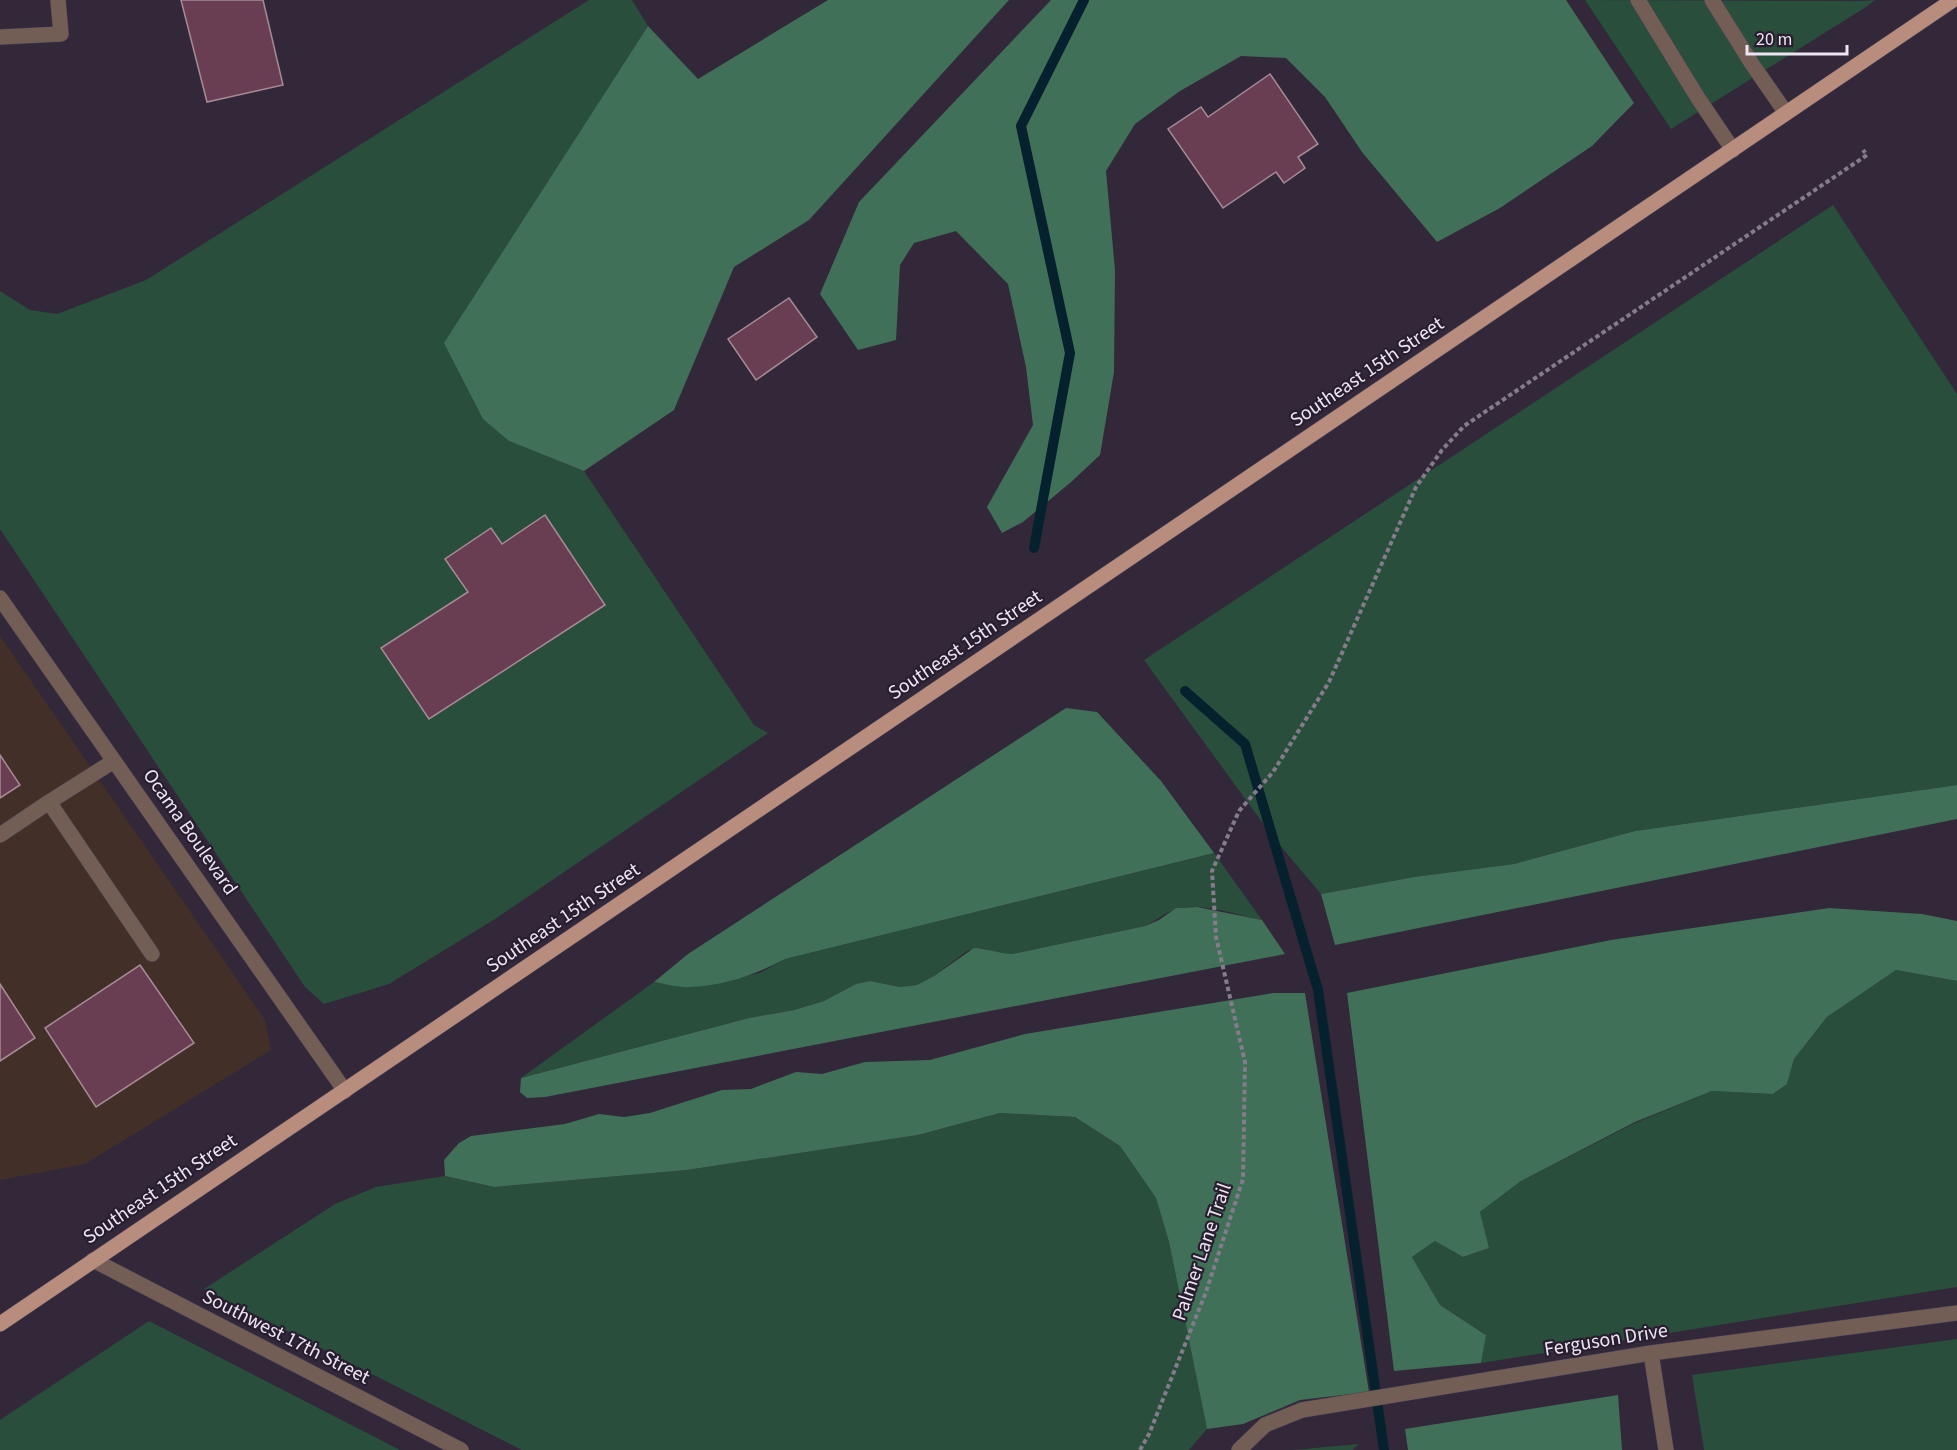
<svg xmlns="http://www.w3.org/2000/svg" width="1957" height="1450" font-family="'Source Sans 3',sans-serif">
  <style>
    .commercial { fill: #423028 }
    .green { fill: #294e3b }
    .forest { fill: #407057 }
    .lines { fill: none; stroke-linecap: round; stroke-linejoin: round }
    .stream { stroke: #06212e; stroke-width: 10 }
    .building { fill: #6a3e52; stroke: #a68b96; stroke-width: 1.5 }
    .minor-casing { stroke: #4c4354; stroke-width: 16 }
    .major-casing { stroke: #4c4354; stroke-width: 16 }
    .path { stroke: #847b8b; stroke-width: 4; stroke-dasharray: 4.5 3; stroke-linecap: butt }
    .minor { stroke: #735e56; stroke-width: 15 }
    .major { stroke: #b98d7e; stroke-width: 15 }
    .labels { text-anchor: middle; dominant-baseline: central; stroke-width: 4.5; stroke-linejoin: round; paint-order: stroke }
    .street-label { font-size: 20px; fill: #ede6f2; stroke: #281e30 }
  </style>
  <rect width="100%" height="100%" fill="#32283a"/>
  <path class="commercial" d="M0,636l265,384 6,30 -186,114 -85,16z"/>
  <path class="green" d="M589,0h43l16,26 -203,317 64,98 75,30 170,254 14,8 -273,186 -106,65 -65,20 -19,-17 -305,-458v-238l30,19 27,4 89,-34z
    M1585,0l275,1 15,-1 -9,7 -4,-4 4,4 -195,122z
    M1833,205l124,189v391l-322,46 -121,33 -100,13 -93,17 -48,-57 -129,-177z
    M1214,853l48,67c-26,-5 -57,-17 -83,-12 -10,2 -24,13 -34,18l-133,28h-11l-19,-6 -15,3 -33,25 -17,9 -17,2 -30,-6 -14,3 -32,17 -30,9 -45,8 -228,60 133,-96 35,5 71,-14 25,-14z
    M1896,970l61,11v306l-476,76 4,-29 -45,-29 -28,-48 23,-16 28,16 26,-9 -9,-36 41,-31 114,-58 77,-32 61,3 14,-10 7,-25 33,-42z
    M1000,1113l75,4 45,29 36,52 13,44 38,187 -18,21h-667l-318,-161 131,-85 41,-17 69,-11 49,11 193,-17 231,-35z
    M149,1321l251,129h-400v-30z
    M1957,1339v111h-253l-12,-75z
    M1359,1444l-7,6h-59z"/>
  <path class="forest" d="M828,0h181l-200,220 -75,47 -60,143 -90,61 -75,-30 -26,-22 -39,-76 204,-317 50,53z
    M1051,0h515l68,103 -42,43 -92,62 -63,34 -75,-90 -37,-55 -39,-39 -45,-2 -61,35 -45,33 -29,47 9,99 -1,102 -14,83 -30,28 -47,39 -21,11 -15,-26 46,-82 -7,-58 -18,-83 -52,-53 -42,12 -14,22 -4,75 -38,10 -38,-56 39,-92z
    M1066,708l31,4 64,69 53,72 -429,106c-30,16 -60,26 -94,28 -12,1 -25,-3 -37,-5l34,-28z
    M1957,785v34l-622,126 -14,-51 93,-17 100,-13 121,-33z
    M1197,907l65,13 23,34 -740,143 -18,1 -7,-6 1,-14 228,-60 45,-8 30,-9 32,-17 14,-3 30,6 17,-2 17,-9 40,-28c13,0 25,6 38,6l133,-28 14,-6 17,-12z
    M1829,908l93,6 35,7v60l-61,-11 -69,47 -33,42 -7,25 -14,10 -61,-3 -77,31 -114,59 -41,31 9,36 -26,9 -28,-16 -23,16 28,48 46,30 -5,28 -87,8 -47,-378 264,-53z
    M1273,993h32l64,399 -69,8 -57,24 -36,5 -38,-187 -13,-44 -36,-52 -45,-29 -75,-4 -82,22 -231,35 -193,17 -49,-11 -1,-16 15,-17 12,-7 94,-12 34,-10 25,3 26,-4 72,-23 29,-1 45,-17 26,2 43,-12 65,-2 95,-26z
    M1618,1395l4,55h-214l-3,-21z"/>
  <g class="lines">
    <path class="stream" d="M1034,548l36,-195 -49,-227 63,-126
      M1185,691l60,53 73,246 66,460"/>
  </g>
  <path class="building" d="M181,0h82l20,85 -76,17z
    M1270,74l48,70 -20,13 7,11 -21,15 -8,-11 -53,36 -55,-79 33,-22 7,10z
    M789,298l28,39 -61,43 -28,-41z
    M545,515l60,90 -176,114 -48,-71 87,-56 -23,-33 46,-31 11,16z
    M0,755l20,30 -20,13z
    M140,965l54,78 -98,64 -51,-79z
    M0,984l35,54 -35,23z"/>
  <g class="lines">
    <g class="minor-casing">
      <path id="minor" d="M1638,0l60,98 35,52
        M1712,0l40,64 34,49
        M0,37l61,-3 -3,-34
        M0,598l345,493
        M114,761l-65,41 103,152
        M0,835l49,-33
        M93,1260l368,190
        M1651,1353l15,97
        M1239,1450l26,-25 37,-15 349,-57 306,-40"/>
    </g>
    <g class="major-casing">
      <path id="major" d="M0,1324l1953,-1324"/>
    </g>
    <path class="path" d="M1140,1450l9,-16 57,-142 37,-113 2,-117 -29,-125 -4,-66 27,-60 34,-39 56,-90 87,-195 26,-37 22,-24 403,-271 -4,-5"/>
    <use href="#minor" class="minor"/>
    <use href="#major" class="major"/>
  </g>
  <g class="labels">
    <g class="street-label">
      <text transform="translate(1367 372) rotate(-34)">Southeast 15th Street</text>
      <text transform="translate(965 645) rotate(-34)">Southeast 15th Street</text>
      <text transform="translate(190 832) rotate(55)">Ocama Boulevard</text>
      <text transform="translate(563 918) rotate(-34)">Southeast 15th Street</text>
      <text transform="translate(160 1189) rotate(-34)">Southeast 15th Street</text>
      <text transform="translate(1202 1252) rotate(-71)">Palmer Lane Trail</text>
      <text transform="translate(286 1337) rotate(27)">Southwest 17th Street</text>
      <text transform="translate(1606 1340) rotate(-9)">Ferguson Drive</text>
    </g>
  </g>
  <path d="M1747 45v9h100v-9" fill="none" stroke="#ede6f2" stroke-width="3"/>
  <text x="1756" y="45" font-size="18" fill="#ede6f2" stroke="#281e30" stroke-width="4.5" paint-order="stroke">20 m</text>
</svg>
